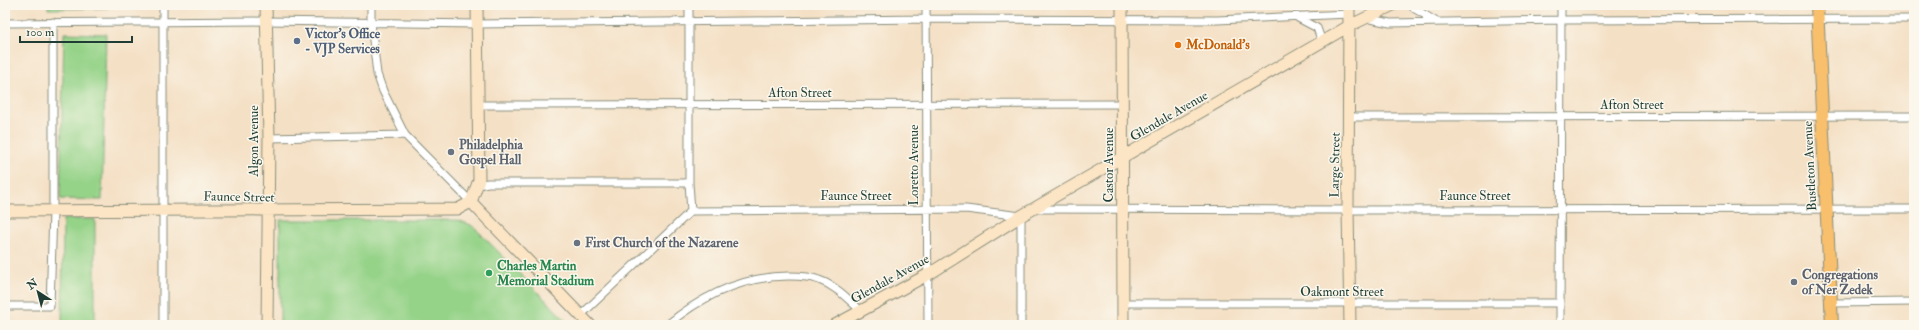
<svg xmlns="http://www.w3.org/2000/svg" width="1919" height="330" font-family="'IM FELL Double Pica',serif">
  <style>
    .green { fill: #95d388; stroke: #5a885e }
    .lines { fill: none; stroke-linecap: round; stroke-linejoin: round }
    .street-casing { stroke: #8a8e7c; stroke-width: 9 }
    .secondary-casing { stroke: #8a8e7c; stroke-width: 13 }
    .primary-casing { stroke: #8a8e7c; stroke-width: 14 }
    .street { stroke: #fff; stroke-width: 7 }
    .secondary { stroke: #fce5c4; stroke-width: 11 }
    .primary { stroke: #f8bf6c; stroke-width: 12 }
    .service-dot { fill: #5c6f8a; stroke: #fbf7ec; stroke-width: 1.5 }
    .food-dot { fill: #e8710a; stroke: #fbf7ec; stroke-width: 1.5 }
    .worship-dot { fill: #6b7280; stroke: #fbf7ec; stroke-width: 1.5 }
    .leisure-dot { fill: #2e9e5b; stroke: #fbf7ec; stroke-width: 1.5 }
    .labels { text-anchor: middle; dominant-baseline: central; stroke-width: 3; stroke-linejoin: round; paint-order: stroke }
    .service-label { font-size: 13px; font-weight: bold; fill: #4e5e75; stroke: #fbf7ec; text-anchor: start }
    .food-label { font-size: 13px; font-weight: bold; fill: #c56008; stroke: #fbf7ec; text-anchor: start }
    .street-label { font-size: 13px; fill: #1f3d34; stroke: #fbf7ec }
    .worship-label { font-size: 13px; font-weight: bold; fill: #5b616d; stroke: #fbf7ec; text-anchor: start }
    .leisure-label { font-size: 13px; font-weight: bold; fill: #27864d; stroke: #fbf7ec; text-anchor: start }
  </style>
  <rect width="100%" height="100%" fill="#fbf7ec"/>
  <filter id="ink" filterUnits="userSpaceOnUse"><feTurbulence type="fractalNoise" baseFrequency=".025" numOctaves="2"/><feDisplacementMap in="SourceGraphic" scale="8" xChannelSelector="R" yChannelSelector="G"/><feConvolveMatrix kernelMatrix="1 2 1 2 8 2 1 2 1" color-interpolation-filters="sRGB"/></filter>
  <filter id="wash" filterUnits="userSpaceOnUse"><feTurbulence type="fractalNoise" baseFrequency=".012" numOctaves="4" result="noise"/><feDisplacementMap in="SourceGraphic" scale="16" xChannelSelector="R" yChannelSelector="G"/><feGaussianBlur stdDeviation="0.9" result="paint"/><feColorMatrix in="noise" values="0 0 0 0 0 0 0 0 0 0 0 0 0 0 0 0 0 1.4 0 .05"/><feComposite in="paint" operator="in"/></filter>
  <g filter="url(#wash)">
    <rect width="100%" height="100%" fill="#f4e0c5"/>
    <path class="green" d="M48,5h60v3l-60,1z
      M64,33l42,1 -4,166 -42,-1z
      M63,219h32v106h-33z
      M280,220h178l13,5 7,6 92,94h-290z"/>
  </g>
  <g filter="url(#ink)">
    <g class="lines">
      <g class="street-casing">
        <path id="street" d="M163,5v320
          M371,5v18l6,51 6,17 22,44 66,67
          M689,5v178l2,28
          M926,5l2,320
          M1411,5l4,4 22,13
          M1298,18l19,10 5,14
          M1365,18l25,5 171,-3 353,-1
          M5,23l261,-2 211,3 449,-5 291,1 132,-6
          M477,105l646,-1
          M1349,117l565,-1
          M269,138l136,-3
          M478,185l10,-2h201
          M1037,209l311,1 566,-1
          M691,211l275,-2 55,7v109
          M1123,303h437
          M1832,303l82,-1
          M5,306h45l3,-94v-190
          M581,315l110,-104
          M667,325c35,-29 76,-49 122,-49 9,0 21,0 30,4 17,6 28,18 41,30
          M1560,325l1,-320"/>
      </g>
      <g class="secondary-casing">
        <path id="secondary" d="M266,5l3,133 -2,187
          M1122,5l1,320
          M1349,5l-1,205 2,115
          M471,202l8,-22 -2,-175
          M471,202l119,123
          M5,211l453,-2 13,-7
          M835,325l94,-51 92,-58 328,-190 44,-21"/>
      </g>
      <g class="primary-casing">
        <path id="primary" d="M1817,5l15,320"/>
      </g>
      <use href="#street" class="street"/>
      <use href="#secondary" class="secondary"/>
      <use href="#primary" class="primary"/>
    </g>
  </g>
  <circle class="service-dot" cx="297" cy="41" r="4"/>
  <circle class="food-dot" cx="1178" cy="45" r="4"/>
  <g class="worship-dot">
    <circle cx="451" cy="152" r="4"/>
    <circle cx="577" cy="243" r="4"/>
    <circle cx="1794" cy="282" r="4"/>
  </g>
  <circle class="leisure-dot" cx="489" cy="273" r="4"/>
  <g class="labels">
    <g class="service-label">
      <text x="305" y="34">Victor's Office<tspan x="305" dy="15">- VJP Services</tspan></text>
    </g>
    <g class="food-label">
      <text x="1186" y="45">McDonald's</text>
    </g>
    <g class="street-label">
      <text x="800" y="93">Afton Street</text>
      <text x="1632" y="105">Afton Street</text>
      <text transform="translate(1169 116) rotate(-30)">Glendale Avenue</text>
      <text transform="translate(254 141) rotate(-90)">Algon Avenue</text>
      <text transform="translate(914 165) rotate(-90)">Loretto Avenue</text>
      <text transform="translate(1109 165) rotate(-90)">Castor Avenue</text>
      <text transform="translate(1335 165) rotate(-89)">Large Street</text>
      <text transform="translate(1810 166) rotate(-93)">Bustleton Avenue</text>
      <text x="856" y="196">Faunce Street</text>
      <text x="1475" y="196">Faunce Street</text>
      <text transform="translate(239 197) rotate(1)">Faunce Street</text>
      <text transform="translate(890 279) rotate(-29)">Glendale Avenue</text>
      <text x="1342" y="292">Oakmont Street</text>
    </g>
    <g class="worship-label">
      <text x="459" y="145">Philadelphia<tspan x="459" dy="15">Gospel Hall</tspan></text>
      <text x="585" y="243">First Church of the Nazarene</text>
      <text x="1802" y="275">Congregations<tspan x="1802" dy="15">of Ner Zedek</tspan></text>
    </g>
    <g class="leisure-label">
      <text x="497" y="266">Charles Martin<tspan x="497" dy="15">Memorial Stadium</tspan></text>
    </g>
  </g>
  <rect width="1919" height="330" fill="none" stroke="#fbf7ec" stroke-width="20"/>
  <g transform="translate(38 292) rotate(324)" stroke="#fbf7ec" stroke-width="3" paint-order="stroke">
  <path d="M0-3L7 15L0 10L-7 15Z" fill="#1f3d34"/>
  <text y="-6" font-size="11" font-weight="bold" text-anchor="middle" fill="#1f3d34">N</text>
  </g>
  <path d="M20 36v6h112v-6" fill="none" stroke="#1f3d34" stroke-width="2"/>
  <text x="26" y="36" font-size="12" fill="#1f3d34" stroke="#fbf7ec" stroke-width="3" paint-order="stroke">100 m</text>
</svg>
